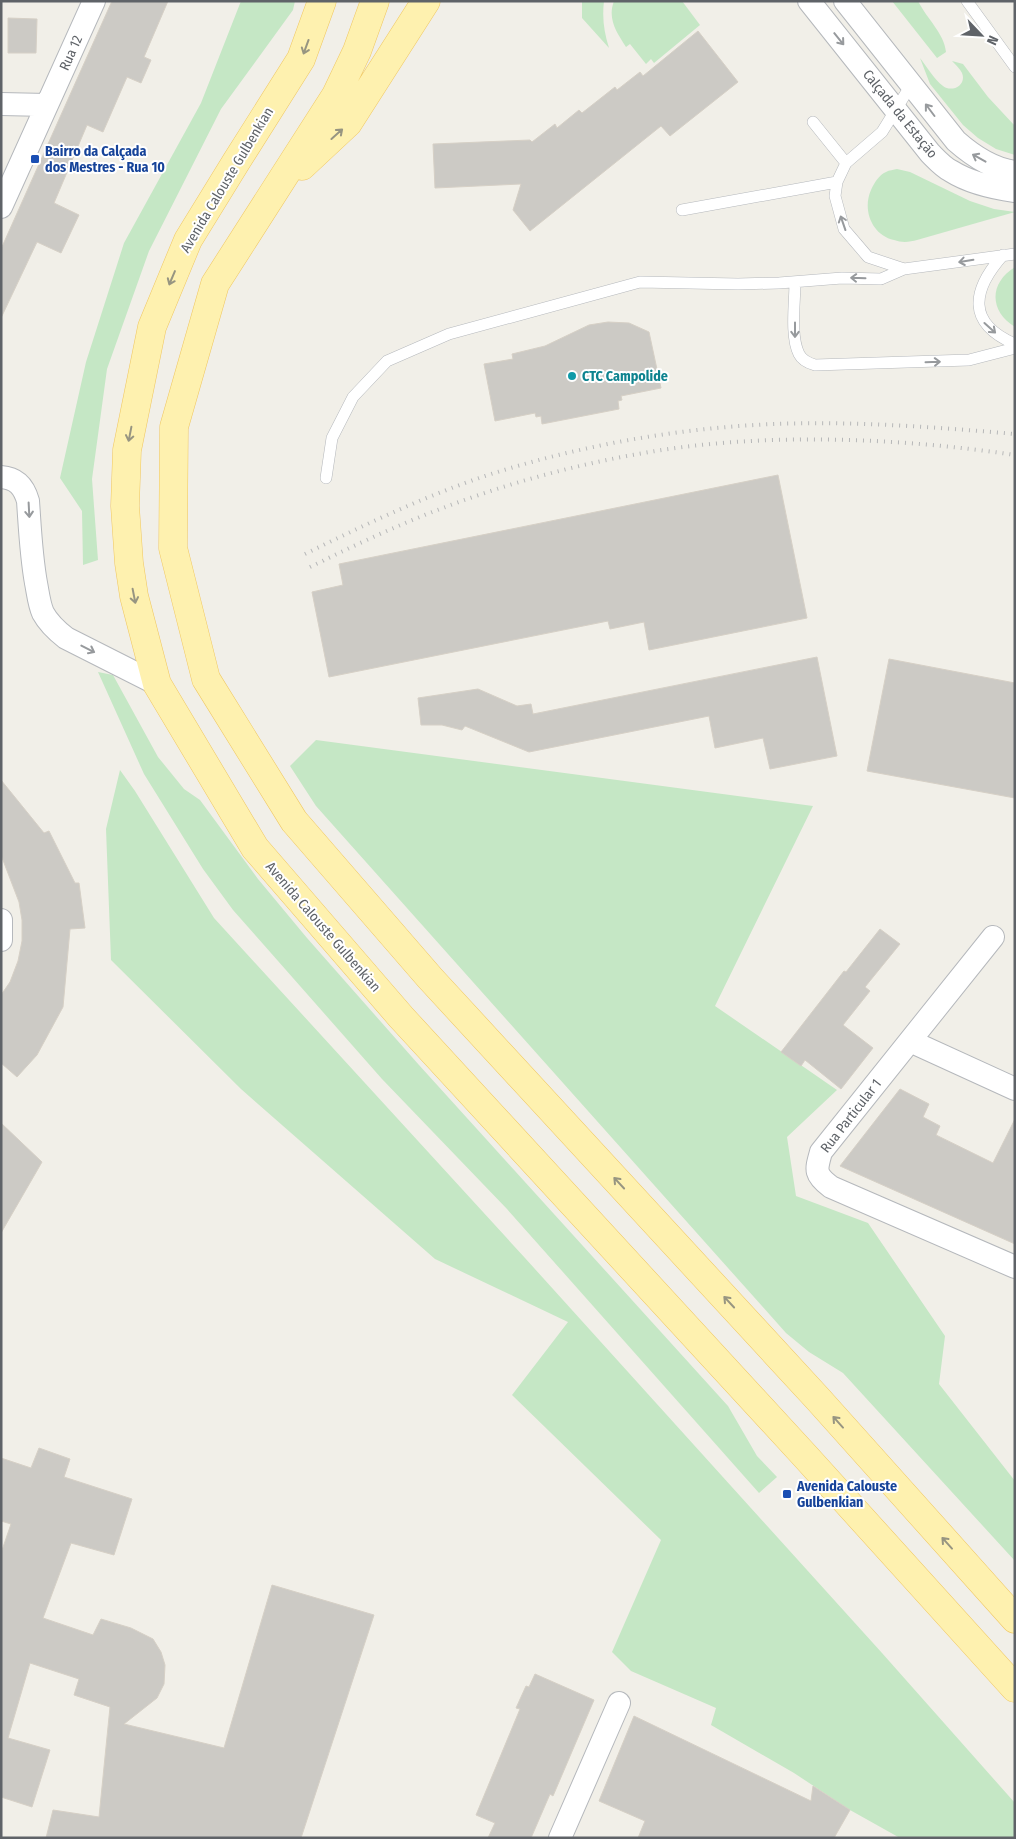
<svg xmlns="http://www.w3.org/2000/svg" width="1016" height="1839" font-family="'Fira Sans Condensed',sans-serif">
  <style>
    .green { fill: #c5e7c5 }
    .building { fill: #cccac5; stroke: #d6d0c6 }
    .lines { fill: none; stroke-linecap: round; stroke-linejoin: round }
    .lane-casing { stroke: #b5b8bc; stroke-width: 12 }
    .street-casing { stroke: #b5b8bc; stroke-width: 24 }
    .primary-casing { stroke: #f0c761; stroke-width: 29 }
    .lane { stroke: #fff; stroke-width: 11 }
    .street { stroke: #fff; stroke-width: 22 }
    .primary { stroke: #fef1af; stroke-width: 28 }
    .rail { stroke: #b6b7b8; stroke-width: 4; stroke-dasharray: 1 6; stroke-linecap: butt }
    .oneway { stroke: #979a9d }
    .oneway2 { stroke: #979581 }
    .transit-dot { fill: #1a4fb4; stroke: #fff; stroke-width: 2 }
    .culture-dot { fill: #0f9aa8; stroke: #fff; stroke-width: 2 }
    .labels { text-anchor: middle; dominant-baseline: central; stroke-width: 4; stroke-linejoin: round; paint-order: stroke }
    .street-label { font-size: 14px; fill: #5f6368; stroke: #fff }
    .transit-label { font-size: 14px; font-weight: bold; fill: #164399; stroke: #fff; text-anchor: start }
    .culture-label { font-size: 14px; font-weight: bold; fill: #0d838f; stroke: #fff; text-anchor: start }
  </style>
  <rect width="100%" height="100%" fill="#f1efe8"/>
  <path class="green" d="M241,1h54l-2,9 -72,99 -72,142 -42,118 -15,110 6,81 -15,5 -1,-54 -22,-33 26,-116 38,-119 77,-140z
    M582,1h22c-2,17 0,31 5,47l-27,-30z
    M614,1h68l18,24 -46,38 -3,-4 -5,5 -16,-20 -4,3c-9,-14 -19,-28 -12,-46z
    M892,1h26c9,18 26,32 28,51l-9,6z
    M920,58c7,9 14,21 23,28 9,7 24,-1 19,-13 -2,-4 -6,-8 -10,-12l11,3 25,33 27,29v29l-19,-6 -18,-11 -15,-13 -33,-41z
    M897,169l13,3 60,29 24,8 21,3 -98,28c-7,2 -15,3 -23,0 -22,-5 -32,-30 -23,-50 3,-7 8,-15 15,-18 3,-2 8,-2 11,-3z
    M1015,267v60c-26,-16 -26,-44 0,-60z
    M98,672l15,3 45,82 26,32 16,11 58,79 49,59 112,127 309,341 29,50 20,21 -18,16 -252,-284 -125,-130 -149,-169 -30,-41 -59,-95z
    M316,740l497,66 -98,200 122,84 -50,47 9,59 72,27 77,113 -6,48 76,97v80l-172,-188 -34,-21 -23,-19 -470,-527 -26,-40z
    M120,770l15,21 79,127 311,340 357,395 133,150v35h-115l-50,-28 -56,-37 -83,-48 5,-17 -85,-37 -19,-19 49,-112 -149,-145 56,-73 -133,-63 -194,-170 -130,-129 -5,-131z"/>
  <path class="building" d="M112,1h56l-24,56 7,3 -10,23 -14,-6 -24,55 -16,-7 -33,78 25,12 -18,38 -24,-11 -36,76v-69z
    M8,18l29,1 -1,34h-28z
    M698,31l40,51 -68,54 -9,-10 -131,105 -17,-21 8,-26 -86,4 -2,-44 97,-4 2,2 23,-18 2,4 22,-18 3,3 33,-26 2,3 23,-18 3,4z
    M608,322l21,1 20,9 12,56 -40,8 1,4 -4,1 1,8 -77,15 -1,-8 -5,1 -1,-4 -40,8 -11,-57 29,-5 -1,-5 33,-8 44,-21z
    M778,475l29,143 -158,32 -5,-28 -34,7 -2,-8 -279,56 -17,-85 31,-7 -4,-21z
    M817,657l20,99 -67,13 -7,-31 -48,10 -6,-32 -180,36 -64,-26 -3,4 -20,-5h-21l-3,-27 60,-9 39,17 14,-2 2,10z
    M889,659l126,24v115l-148,-27z
    M1,780l43,53 5,-2 26,52h4l6,45 -15,1 -7,78 -26,48 -20,22 -16,-14v-68l9,-13 8,-21 4,-20v-21l-3,-18 -18,-47z
    M880,929l20,15 -35,43 5,4 -27,34 30,23 -32,41 -36,-29 -4,6 -20,-14 63,-81 2,1z
    M900,1089l29,15 -6,13 17,9 -4,9 57,28 22,-44v125l-175,-78z
    M1,1123l41,39 -41,71z
    M39,1448l31,11 -6,18 68,22 -18,56 -43,-12 -28,75 50,17 8,-16 30,9 22,11 8,13 4,13 -1,19 -7,14 -33,26 100,24 48,-163 102,30 -73,223h-255l7,-28 46,7 11,-110 -36,-12 5,-16 -49,-16 -22,75 42,12 -18,57 -31,-10v-244l10,-29 -10,-3v-63l30,10z
    M535,1674l59,26 -41,96 -3,-2 -19,44h-43l7,-15 -19,-8 44,-106 -4,-1 10,-22 3,1z
    M634,1716l177,85 2,-15 37,24 -16,28h-196l7,-17 -46,-20z"/>
  <g class="lines">
    <g class="lane-casing">
      <path id="lane" d="M967,1l48,66
        M911,85l-29,47 -36,31 -9,19 -2,14 9,33 24,28 36,12 111,-15
        M813,122l33,41
        M682,210l155,-28
        M1003,255c-31,35 -37,68 12,89
        M795,282c0,20 -5,54 4,72 3,6 9,9 16,11l154,-5 46,-12
        M326,478l6,-40 21,-41 34,-36 62,-27 191,-52 98,2 41,-1 63,-5 39,1 23,-10"/>
    </g>
    <g class="street-casing">
      <path id="street" d="M809,1l121,152c6,6 13,14 21,18 19,12 42,17 64,20
        M845,1l111,140c17,15 36,28 59,31
        M1,104l46,1
        M1,207l93,-206
        M1,477c16,1 23,10 27,24 2,28 3,54 8,82 2,10 3,21 7,30 6,11 14,18 23,25l91,46
        M1,920v20
        M993,937l-172,215c-5,18 -7,22 10,35l184,80
        M910,1041l105,48
        M560,1838l59,-135"/>
    </g>
    <g class="primary-casing">
      <path id="primary" d="M322,1l-21,58 -65,103 -48,78 -36,87 -25,123 -2,56 4,57 5,33 23,88 98,164 146,169 405,440 209,231
        M375,1l-18,50 -21,44 -121,189 -41,143 -1,121 33,131 88,142 136,157 388,421 197,220
        M302,166l46,-43 78,-122"/>
    </g>
    <use href="#lane" class="lane"/>
    <use href="#street" class="street"/>
    <use href="#primary" class="primary"/>
    <path class="rail" d="M305,554c59,-29 118,-57 180,-78 92,-30 192,-48 289,-52 80,-3 161,3 241,10
      M310,567c31,-15 62,-30 93,-43 75,-32 155,-56 235,-70 119,-22 257,-17 377,1"/>
  </g>
  <defs><path id="oneway-shaft" d="M-6 0H5M1.5-3L5.5 0L1.5 3" fill="none" stroke-width="1.6" stroke-linecap="round" stroke-linejoin="round" transform="scale(1.25)"/></defs>
  <g class="oneway">
    <use href="#oneway-shaft" transform="translate(839 39) rotate(51)"/>
    <use href="#oneway-shaft" transform="translate(930 110) rotate(-127)"/>
    <use href="#oneway-shaft" transform="translate(979 158) rotate(-151)"/>
    <use href="#oneway-shaft" transform="translate(843 223) rotate(-109)"/>
    <use href="#oneway-shaft" transform="translate(966 261) rotate(171)"/>
    <use href="#oneway-shaft" transform="translate(858 278) rotate(-178)"/>
    <use href="#oneway-shaft" transform="translate(990 328) rotate(42)"/>
    <use href="#oneway-shaft" transform="translate(795 330) rotate(90)"/>
    <use href="#oneway-shaft" transform="translate(933 362) rotate(-2)"/>
    <use href="#oneway-shaft" transform="translate(29 510) rotate(87)"/>
    <use href="#oneway-shaft" transform="translate(88 649) rotate(27)"/>
  </g>
  <g class="oneway2">
    <use href="#oneway-shaft" transform="translate(306 47) rotate(110)"/>
    <use href="#oneway-shaft" transform="translate(337 134) rotate(-42)"/>
    <use href="#oneway-shaft" transform="translate(172 278) rotate(113)"/>
    <use href="#oneway-shaft" transform="translate(130 434) rotate(101)"/>
    <use href="#oneway-shaft" transform="translate(134 596) rotate(79)"/>
    <use href="#oneway-shaft" transform="translate(619 1183) rotate(-133)"/>
    <use href="#oneway-shaft" transform="translate(729 1302) rotate(-133)"/>
    <use href="#oneway-shaft" transform="translate(838 1422) rotate(-132)"/>
    <use href="#oneway-shaft" transform="translate(947 1543) rotate(-132)"/>
  </g>
  <g class="transit-dot">
    <rect x="30" y="154" width="10" height="10" rx="2.5"/>
    <rect x="782" y="1489" width="10" height="10" rx="2.5"/>
  </g>
  <circle class="culture-dot" cx="572" cy="376" r="5"/>
  <g class="labels">
    <g class="street-label">
      <text transform="translate(71 53) rotate(-66)">Rua 12</text>
      <text transform="translate(900 114) rotate(51)">Calçada da Estação</text>
      <text transform="translate(227 180) rotate(-59)">Avenida Calouste Gulbenkian</text>
      <text transform="translate(323 927) rotate(49)">Avenida Calouste Gulbenkian</text>
      <text transform="translate(851 1116) rotate(-52)">Rua Particular 1</text>
    </g>
    <g class="transit-label">
      <text x="45" y="151">Bairro da Calçada<tspan x="45" dy="16">dos Mestres - Rua 10</tspan></text>
      <text x="797" y="1486">Avenida Calouste<tspan x="797" dy="16">Gulbenkian</tspan></text>
    </g>
    <g class="culture-label">
      <text x="582" y="376">CTC Campolide</text>
    </g>
  </g>
  <rect width="1016" height="1839" fill="none" stroke="#5f6368" stroke-width="5"/>
  <g transform="translate(981 35) rotate(115)" stroke="#ffffff" stroke-width="4" paint-order="stroke">
  <path d="M0-4L9 19L0 12L-9 19Z" fill="#5f6368"/>
  <text y="-8" font-size="14" font-weight="bold" text-anchor="middle" fill="#5f6368">N</text>
  </g>
</svg>
